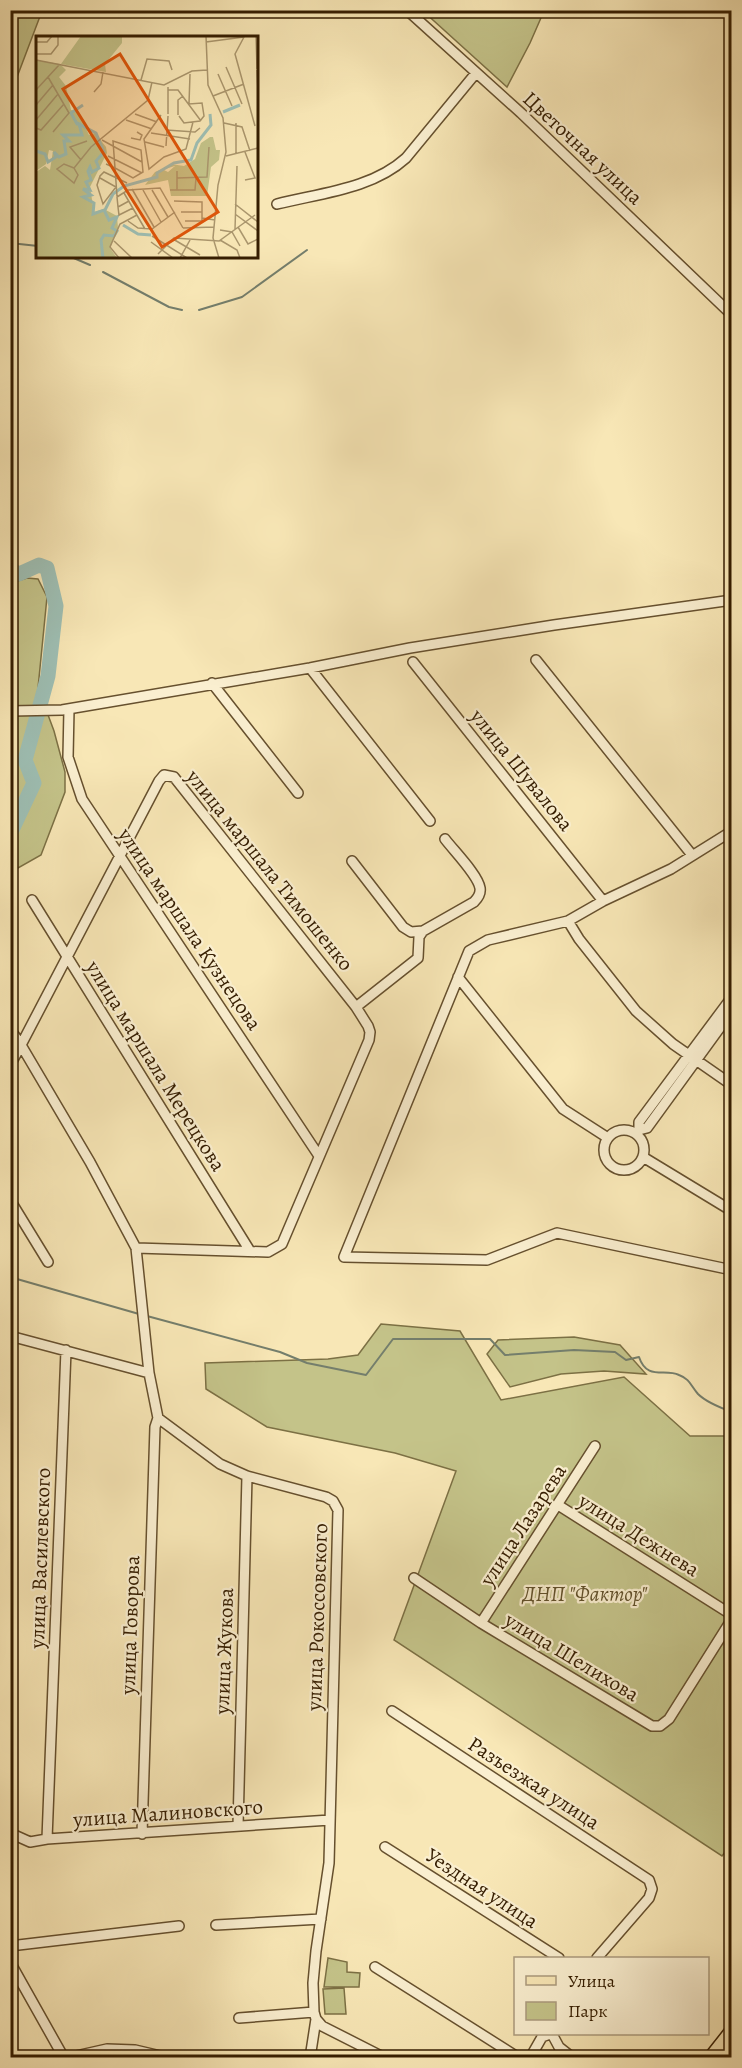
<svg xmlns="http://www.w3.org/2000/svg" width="742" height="2068" font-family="Alegreya,serif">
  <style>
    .green { fill: #c4c389; stroke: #7c7044; stroke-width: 1.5 }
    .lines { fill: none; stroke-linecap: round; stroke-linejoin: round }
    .stream { stroke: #747e6c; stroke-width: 2 }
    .river { stroke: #9ebfb4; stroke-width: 15 }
    .minor-casing { stroke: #66502e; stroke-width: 12 }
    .major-casing { stroke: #351d00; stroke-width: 15 }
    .minor { stroke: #faefd0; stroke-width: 9 }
    .major { stroke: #f8e7b6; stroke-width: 12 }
    .labels { text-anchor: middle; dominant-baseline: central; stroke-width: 4.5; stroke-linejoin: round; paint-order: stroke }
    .street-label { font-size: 21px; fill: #351d00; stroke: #faefd0 }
    .park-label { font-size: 21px; font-style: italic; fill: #604f29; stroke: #faefd0 }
    .inset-river { fill: none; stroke: #9ebfb4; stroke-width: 3 }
    .inset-road { fill: none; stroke: #aa966d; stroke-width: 1.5 }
    .view { fill: #df560b; fill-opacity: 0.15; stroke: #df560b; stroke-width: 3 }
    .inset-edge { fill: none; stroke: #351d00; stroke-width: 3 }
  </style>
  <rect width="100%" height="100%" fill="#f8e7b6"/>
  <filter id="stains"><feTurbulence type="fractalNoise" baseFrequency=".00333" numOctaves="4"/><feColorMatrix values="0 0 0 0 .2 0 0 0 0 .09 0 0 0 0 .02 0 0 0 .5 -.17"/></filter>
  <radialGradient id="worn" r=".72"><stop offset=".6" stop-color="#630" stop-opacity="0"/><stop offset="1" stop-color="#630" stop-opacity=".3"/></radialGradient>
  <path class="green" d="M10,11h32l-31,82h-1z
    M423,11h121l-14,32 -23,44z
    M27,578l11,1 9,18 -9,91 16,43 11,41v20l-24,63 -30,17v-289z
    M381,1324l79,7 41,69 123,-23 66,59h41l1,407 -10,13 -328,-216 62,-169 -61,-18 -128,-26 -61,-38 -1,-26 123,-4 30,-4z
    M574,1337l46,8 26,29 -42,-3 -43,3 -51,13 -23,-33 11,-14z
    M328,1958l19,4v10l13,1 -1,14h-35z
    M344,1988l2,26h-21l-2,-25z"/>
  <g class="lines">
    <path class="stream" d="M10,243l28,3
      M69,256l21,9
      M103,272l66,35 13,3
      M199,310l43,-13 65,-47
      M10,1277l129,37
      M147,1316l133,36 27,11 59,12 27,-36h97l15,16 69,-5 41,2 11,8 13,-3c8,24 26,11 40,18 11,4 12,11 19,19 8,8 23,14 34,18"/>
    <path class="river" d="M10,569l9,5 20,-9 8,3 9,38 -8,70 -23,84 9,23 -24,51"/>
    <g class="minor-casing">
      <path id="minor" d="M407,10l114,103 211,202
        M277,204c44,-11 95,-15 129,-46l70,-85
        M536,660l156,195
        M413,662l190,239
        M310,668l120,153
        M212,683l86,110
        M69,709l-1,48 14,42 237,357
        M10,711l52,-1 248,-42 100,-20 144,-23 178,-25
        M164,775l10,2 182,230 12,19 2,6 -1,8 -87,204 -14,8 -132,-4 -46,-86 -69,-117 138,-264z
        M732,831l-61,38 -68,32 -35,20 -80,19 -19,11 -125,306 143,3 70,-27 175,37
        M352,861l51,66 8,5 12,-1 51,-29c4,-4 7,-8 6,-14 -2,-13 -26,-37 -35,-49
        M32,900l218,351
        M568,921l11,18 57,72 37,33 59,41
        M458,977l105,132 45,29
        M356,1007l62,-49 1,-21 4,-6
        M10,1029l11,16 -11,20
        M639,1130l8,-2 85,-117
        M604 1150a20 20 0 1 1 40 0a20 20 0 1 1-40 0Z
        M636,1134l3,-4v-8l93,-125
        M643,1157l89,54
        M10,1200l38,62
        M136,1248l13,125
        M10,1336l139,37 9,45 62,46 27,12 79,21 7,4 5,9 -9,353 -13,88 -3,32 1,29
        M558,1505l174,110
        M414,1578l67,45 171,103h8l9,-7 63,-100
        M481,1623l114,-177
        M392,1711l257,169 3,9 -3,9 -52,60
        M238,1826l9,-350
        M10,1833l20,9 17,-3 283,-19
        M142,1834l13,-407 3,-9
        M47,1839l19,-489
        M385,1847l174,111
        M216,1925l105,-6
        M10,1946l169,-20
        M10,1962l54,96
        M375,1967l144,91
        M239,2018l75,-6 2,7 -6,39
        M316,2019l6,7 63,32
        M552,2034l7,13 14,11
        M67,2058l40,-9 28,1 34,8
        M530,2058l12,-21 8,-3"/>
    </g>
    <g class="major-casing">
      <path id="major" d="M710,2058l22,-28"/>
    </g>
    <use href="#minor" class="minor"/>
    <use href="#major" class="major"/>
  </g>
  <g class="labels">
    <g class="street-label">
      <text transform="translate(583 148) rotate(43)">Цветочная улица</text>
      <text transform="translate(522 770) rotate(51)">улица Шувалова</text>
      <text transform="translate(270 870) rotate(51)">улица маршала Тимошенко</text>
      <text transform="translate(190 929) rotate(56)">улица маршала Кузнецова</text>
      <text transform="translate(156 1066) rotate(58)">улица маршала Мерецкова</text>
      <text transform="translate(523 1525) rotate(-57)">улица Лазарева</text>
      <text transform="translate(639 1535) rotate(32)">улица Дежнева</text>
      <text transform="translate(40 1558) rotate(-88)">улица Василевского</text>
      <text transform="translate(317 1617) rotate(-88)">улица Рокоссовского</text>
      <text transform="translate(130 1625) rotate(-88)">улица Говорова</text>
      <text transform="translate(224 1651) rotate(-88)">улица Жукова</text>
      <text transform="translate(572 1657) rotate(31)">улица Шелихова</text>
      <text transform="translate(534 1783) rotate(33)">Разъезжая улица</text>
      <text transform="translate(168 1813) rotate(-4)">улица Малиновского</text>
      <text transform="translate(482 1888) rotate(33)">Уездная улица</text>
    </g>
    <g class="park-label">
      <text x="585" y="1594">ДНП "Фактор"</text>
    </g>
  </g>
  <g transform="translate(36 36)">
    <rect width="222" height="222" fill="#f8e7b6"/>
    <path d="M45,0h41v7l-17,21 1,8 -45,-8zM0,24l24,4 6,6 -7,7 7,9 5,24 8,2 10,23 6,-2 11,14 1,6 -17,34 4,25 10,-3 13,7 1,12 -8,20 7,10h-81v-86l9,-6 5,4 3,-19 -4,-1 -3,14 -10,7zM174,101h3l3,13h4l-1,10 -8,7 -4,29h-36l-3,-16 -23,5 10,-13 7,-3 6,3 7,-6 -10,3 6,-5 13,2 11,-7 6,-16z" fill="#c4c389"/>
    <path class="inset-river" d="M187,76l17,-7M45,88h-4l-6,-11 12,-8M0,115l9,3 3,8 8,-5 -2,-5 5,5 7,-3 -2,-13h5l-6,-6h19l-3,-11 17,9 8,19 -8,9 3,7 -7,4 -2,-5 -2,4 3,9 -5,2 4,8 -7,-1 8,6 -8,2 11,6 -1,11 11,-4 5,10 8,-3 -5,11 5,3 -3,5 -10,-1 -3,5 2,18M69,174l8,-16 11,-8 33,-9v-4l17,-10 17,-3 6,-17 14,-18 -1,-11M87,189l15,9 13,1"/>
    <path class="inset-road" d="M170,0l2,49 15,33 3,34 -8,33 -5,53 6,20M220,0l1,33M0,6h11l5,-6M170,6l38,-5 -9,17 20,72M0,18h15l7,-9v-9M0,24l128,25 28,-14 15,-1M190,31l16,37M221,34l1,22M182,38l14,32M12,41l21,36 -16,19M105,44l6,-21 22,2 3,9M0,54l23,-25M132,54h10l23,31M58,56l7,-8 2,-12M177,60l31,-12M0,69l17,-20M99,78l22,8M132,78v-27M125,79l-17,24 5,30 15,-12 22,-8 7,-27M142,79v-15l5,-4M143,80l5,7 16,-2 4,-5 -2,-13 -13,1 1,-30M0,84l22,-26M90,84l26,9M188,87l18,4 8,24M200,87v30M0,92l5,2 23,-26M130,94l29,2 5,-4M115,97l39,6M95,102l9,2 2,-5 -5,-3M66,104l40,22M77,105l28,9 2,22 -10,6 -18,-10zM109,106l19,5M130,110l2,-30M209,116l10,26 -10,2M72,120l34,17M190,120l32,-8M45,124l-11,-13 17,-6M70,128l9,4 2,28M38,132l-10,-4 -7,5 17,14 4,-8 -4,-7 17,-21 57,-47 4,-18M64,142l16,9 -13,17 -6,-19 3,-9 4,-4 23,11M141,142l30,-1 2,-30M96,153l22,38M107,154l18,32M116,154l16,27M134,154h25l1,-12M141,154v-19M88,157l21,36M93,165l-11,6 1,8 14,-7M138,165l28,1v16l13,2M199,168l23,18M82,171l-1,-10 11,-7 32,-2 23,40M145,176h21M199,178l23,17M92,185l10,7 14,1 23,-17M149,185h17v-3M202,191l10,17 10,-5M147,192l31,-1M199,193l2,-63M184,194l12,2 8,14M116,200l35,22M137,203l27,16M184,204l17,10 3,8M78,205l18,17M115,206l22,16M122,218l16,-16 45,3 36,-26M83,222l-9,-11 10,-23 17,-9M144,222l10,-18"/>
    <path class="view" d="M84,18l98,158 -56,35 -99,-158z"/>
    <rect width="222" height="222" class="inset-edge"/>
  </g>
  <rect width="742" height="2068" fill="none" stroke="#f8e7b6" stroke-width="36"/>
  <rect x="12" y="12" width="718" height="2044" fill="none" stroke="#351d00" stroke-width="3"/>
  <rect x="18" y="18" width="706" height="2032" fill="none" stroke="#351d00" stroke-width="1.5"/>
  <rect x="514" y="1957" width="195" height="78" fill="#faefd0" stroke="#ab9b7d" stroke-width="1.5"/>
  <rect x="526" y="1976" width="30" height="9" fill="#f8e7b6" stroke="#ab9b7d" stroke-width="1.5"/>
  <text x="568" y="1987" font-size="18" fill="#351d00">Улица</text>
  <rect x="526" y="2002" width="30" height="18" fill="#c4c389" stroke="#ab9b7d" stroke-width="1.5"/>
  <text x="568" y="2017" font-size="18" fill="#351d00">Парк</text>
  <rect width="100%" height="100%" filter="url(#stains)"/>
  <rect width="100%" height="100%" fill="url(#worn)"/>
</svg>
